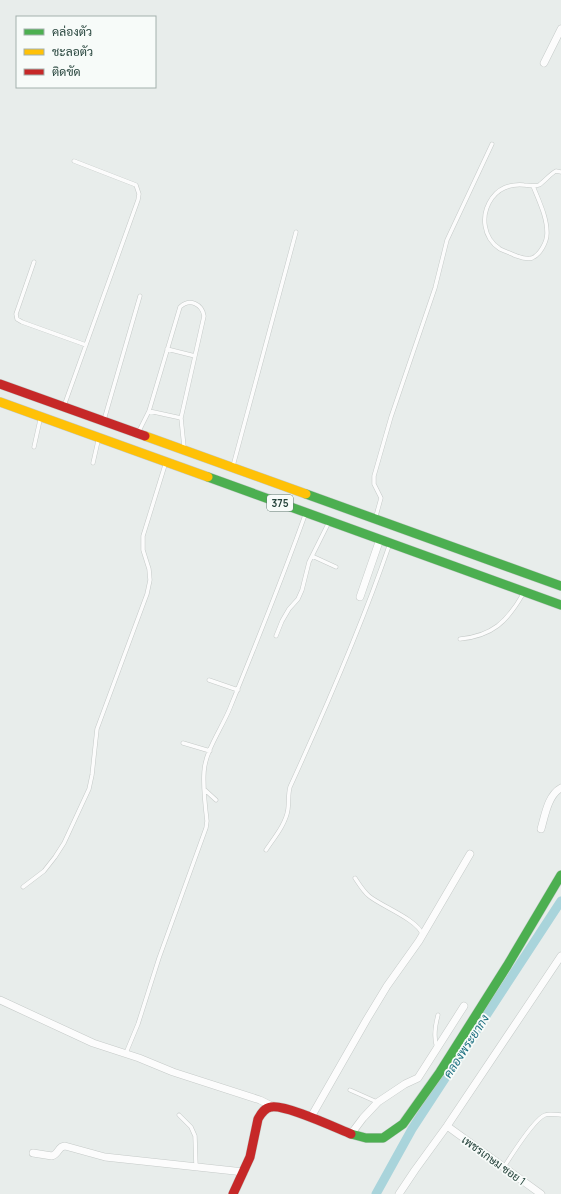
<svg xmlns="http://www.w3.org/2000/svg" width="561" height="1194" font-family="Manrope,Sarabun,sans-serif">
  <style>
    .lines { fill: none; stroke-linecap: round; stroke-linejoin: round }
    .canal { stroke: #a9d4db; stroke-width: 9 }
    .lane-casing { stroke: #c5cac8; stroke-width: 4.5 }
    .street-casing { stroke: #c5cac8; stroke-width: 8 }
    .fast-casing { stroke: #c3cbc8; stroke-width: 10 }
    .slow-casing { stroke: #c3cbc8; stroke-width: 10 }
    .jam-casing { stroke: #c3cbc8; stroke-width: 10 }
    .lane { stroke: #fcfcfc; stroke-width: 3.5 }
    .street { stroke: #fcfcfc; stroke-width: 7 }
    .fast { stroke: #4caf50; stroke-width: 9 }
    .slow { stroke: #ffc107; stroke-width: 9 }
    .jam { stroke: #c62828; stroke-width: 9 }
    .labels { text-anchor: middle; dominant-baseline: central; stroke-width: 3.5; stroke-linejoin: round; paint-order: stroke }
    .shield { fill: #f7fbf9; stroke: #637a73; stroke-width: 1 }
    .shield-label { font-size: 10px; font-weight: bold; fill: #24423a }
    .street-label { font-size: 11px; fill: #24423a; stroke: #f7fbf9 }
    .water-label { font-size: 12px; font-style: italic; fill: #1c6f80; stroke: #f7fbf9 }
  </style>
  <rect width="100%" height="100%" fill="#e8edeb"/>
  <g class="lines">
    <path class="canal" d="M376,1194l36,-65 149,-228"/>
    <g class="lane-casing">
      <path id="lane" d="M533,186c6,15 14,31 14,47 0,9 -7,22 -15,25 -6,2 -12,-1 -18,-3 -4,-2 -10,-4 -14,-6 -17,-11 -20,-34 -8,-51 8,-11 20,-14 32,-13 6,0 10,2 15,0 5,-3 11,-11 17,-14l5,1
        M34,262l-18,52 1,5 5,3 64,23
        M167,349l28,7
        M64,406l74,-206 1,-6 -3,-9 -62,-24
        M149,411l32,7
        M104,420l36,-124
        M139,431l10,-20 31,-104c10,-9 22,-3 24,9l-23,102 3,29
        M34,447l6,-27
        M93,463l5,-22
        M233,466l63,-234
        M376,516l5,-18 -7,-14v-8l17,-59 44,-129 12,-48 45,-96
        M312,556l24,11
        M276,636l6,-15 7,-12 9,-10 4,-9 7,-28 19,-38
        M460,639c32,-3 47,-17 63,-45
        M209,680l29,10
        M183,743l27,8
        M205,790l11,10
        M266,850c8,-12 20,-26 22,-41 1,-8 0,-15 2,-22 36,-79 71,-159 99,-241
        M355,878c4,6 8,13 14,18 12,10 49,24 53,38
        M23,887l21,-16 11,-14 9,-14 25,-54 3,-14 5,-46 50,-135 3,-14 -1,-11 -6,-19v-14l22,-71
        M437,1048c-4,-11 -2,-22 1,-33
        M126,1053l12,-29 21,-66 47,-130 1,-7c-2,-16 -4,-33 -3,-49 1,-21 18,-44 26,-64 26,-64 52,-128 75,-193
        M350,1090l27,12
        M179,1115l12,12 4,9 1,30
        M504,1167c7,-11 30,-48 41,-52 5,-2 11,0 16,0"/>
    </g>
    <g class="street-casing">
      <path id="street" d="M544,63l17,-34
        M360,597l20,-58
        M541,829c4,-14 7,-34 20,-41
        M0,1000l93,43 46,15 34,14 87,28 12,6
        M311,1117l56,-98 20,-33 32,-45 51,-87
        M447,1126l94,68
        M351,1134l12,-16 15,-16 27,-18 13,-6 46,-72
        M33,1153l19,3c7,-2 6,-10 13,-10l40,11 139,15
        M399,1194l16,-24 32,-44 114,-170"/>
    </g>
    <g class="fast-casing">
      <path id="fast" d="M208,477l353,128
        M306,494l255,92
        M351,1134l15,4h17l20,-14 37,-52 67,-106 54,-91"/>
    </g>
    <g class="slow-casing">
      <path id="slow" d="M0,402l208,75
        M145,436l161,58"/>
    </g>
    <g class="jam-casing">
      <path id="jam" d="M0,384l145,52
        M233,1194l17,-37 8,-38c3,-5 6,-11 13,-12 14,-3 65,21 80,27"/>
    </g>
    <use href="#lane" class="lane"/>
    <use href="#street" class="street"/>
    <use href="#fast" class="fast"/>
    <use href="#slow" class="slow"/>
    <use href="#jam" class="jam"/>
  </g>
  <g class="labels">
    <rect class="shield" x="267" y="495" width="26" height="16" rx="3"/>
    <g class="shield-label">
      <text x="280" y="503">375</text>
    </g>
    <g class="street-label">
      <text transform="translate(494 1160) rotate(36)">เพชรเกษม ซอย 1</text>
    </g>
    <g class="water-label">
      <text transform="translate(466 1046) rotate(-57)">คลองพระยากง</text>
    </g>
  </g>
  <rect x="16" y="16" width="140" height="72" fill="#f7fbf9" stroke="#a3b1ad"/>
  <rect x="24" y="29" width="20" height="6" fill="#4caf50" stroke="#a3b1ad"/>
  <text x="52" y="36" font-size="12" fill="#24423a">คล่องตัว</text>
  <rect x="24" y="49" width="20" height="6" fill="#ffc107" stroke="#a3b1ad"/>
  <text x="52" y="56" font-size="12" fill="#24423a">ชะลอตัว</text>
  <rect x="24" y="69" width="20" height="6" fill="#c62828" stroke="#a3b1ad"/>
  <text x="52" y="76" font-size="12" fill="#24423a">ติดขัด</text>
</svg>
